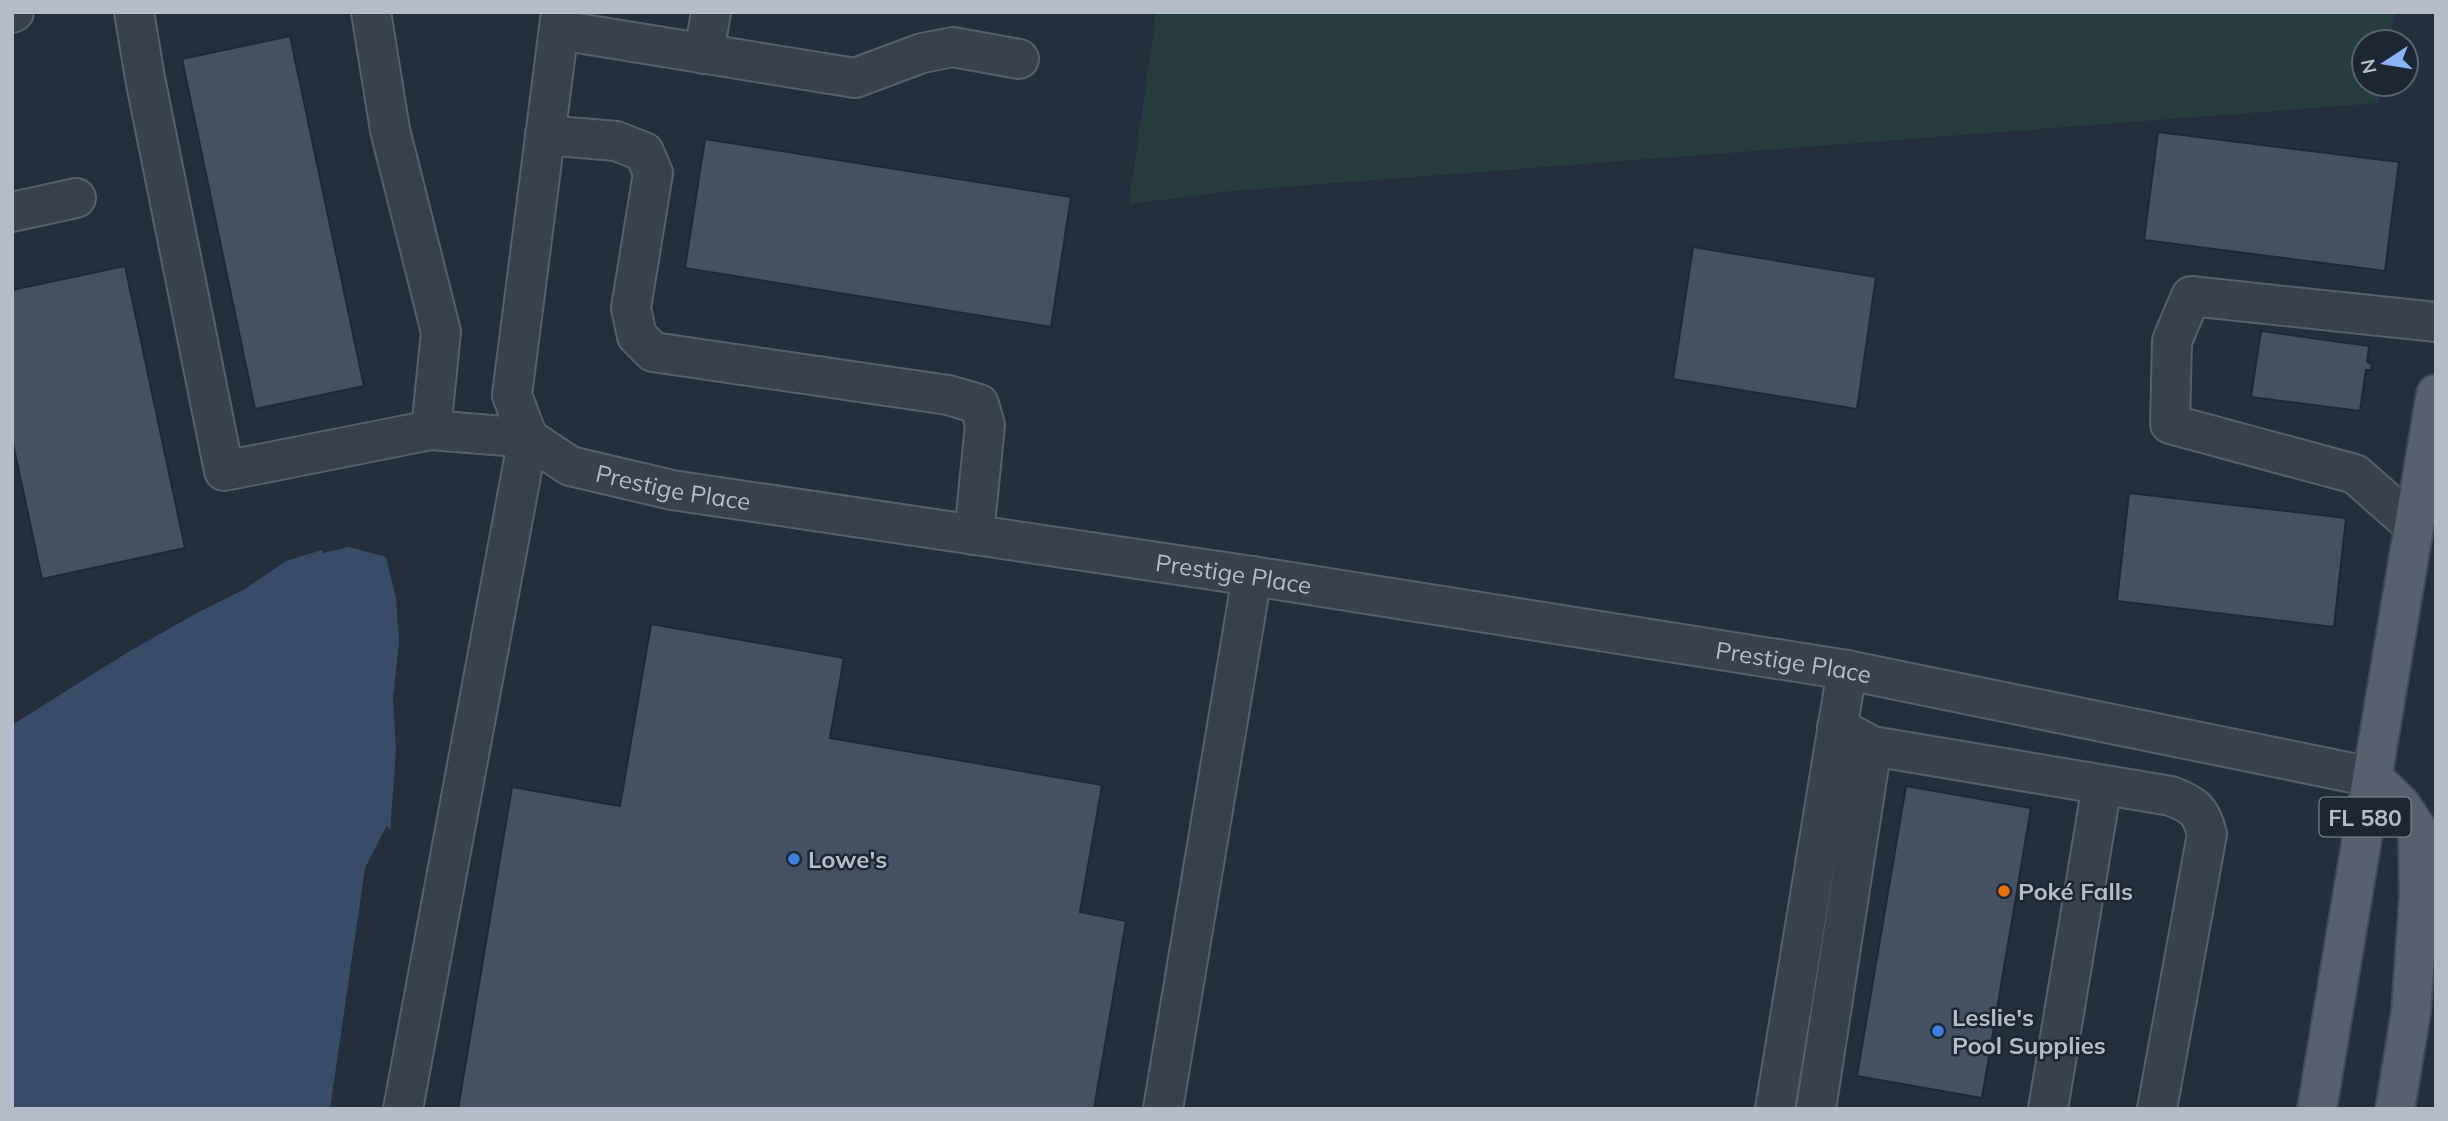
<svg xmlns="http://www.w3.org/2000/svg" width="2448" height="1121" font-family="Mulish,sans-serif">
  <style>
    .green { fill: #263c3f }
    .water { fill: #394c67 }
    .building { fill: #455162; stroke: #1f2835; stroke-width: 2 }
    .lines { fill: none; stroke-linecap: round; stroke-linejoin: round }
    .minor-casing { stroke: #565f6c; stroke-width: 42 }
    .major-casing { stroke: #414a57; stroke-width: 42 }
    .minor { stroke: #38414e; stroke-width: 38 }
    .major { stroke: #56606e; stroke-width: 38 }
    .shop-dot { fill: #3f7fe0; stroke: #1d2633; stroke-width: 2.5 }
    .food-dot { fill: #e8710a; stroke: #1d2633; stroke-width: 2.5 }
    .labels { text-anchor: middle; dominant-baseline: central; stroke-width: 5; stroke-linejoin: round; paint-order: stroke }
    .shield { fill: #1d2633; stroke: #878f9c; stroke-width: 2 }
    .shield-label { font-size: 23px; font-weight: bold; fill: #b4bcc9 }
    .street-label { font-size: 24px; fill: #b4bcc9; stroke: #1d2633 }
    .poi-label { font-size: 24px; font-weight: bold; fill: #b4bcc9; stroke: #1d2633; text-anchor: start }
  </style>
  <rect width="100%" height="100%" fill="#242f3e"/>
  <path class="green" d="M1156,12h1239l-6,30h-25v42h18l-4,19 -1146,88 -103,13z"/>
  <path class="water" d="M349,547l37,10 10,42 3,43 -6,56 3,53 -6,80 -3,-6 -22,43 -35,241h-318v-384l113,-71 72,-41 48,-24 41,-28 36,-11 1,3z"/>
  <path class="building" d="M290,36l74,350 -109,23 -73,-350z
    M2158,132l241,30 -14,109 -241,-31z
    M705,139l366,58 -20,130 -366,-59z
    M1693,247l183,30 -19,132 -184,-30z
    M125,266l60,282 -143,31 -30,-140v-149z
    M2261,331l108,15 -2,16 5,2 -1,6h-5l-6,41 -109,-14z
    M2129,493l217,25 -12,109 -217,-26z
    M651,624l193,34 -14,80 272,47 -22,127 46,9 -32,188h-636l54,-322 108,19z
    M1906,786l125,22 -49,290 -125,-22z"/>
  <g class="lines">
    <g class="minor-casing">
      <g id="minor">
        <path d="M134,12l11,66 79,393 207,-41"/>
        <path d="M371,12l19,118 51,202 -10,98 97,8 -125,671"/>
        <path id="s1" d="M561,12l-49,383 16,43 42,28 102,24 580,86 595,94 525,107"/>
        <path d="M12,13l2,-1"/>
        <path d="M559,30l296,48 67,-25 31,-6 66,12"/>
        <path d="M704,54l7,-42"/>
        <path d="M545,135l71,6 28,11 9,21 -22,135 6,28 16,16 295,43 31,9 6,21 -11,110"/>
        <path d="M12,212l64,-14"/>
        <path d="M2414,526l-59,-52 -185,-50 2,-83 19,-45 245,26"/>
        <path d="M1837,727l35,19 299,50c23,9 30,14 36,38l-50,275"/>
        <path d="M1163,1109l89,-533"/>
        <path d="M1775,1109l72,-439"/>
        <path d="M1816,1109l56,-363"/>
        <path d="M2048,1109l54,-324"/>
      </g>
    </g>
    <g class="major-casing">
      <path id="major" d="M2372,777l29,28 17,26 1,66 -8,115 -16,97
        M2317,1109l119,-715"/>
    </g>
    <use href="#minor" class="minor"/>
    <use href="#major" class="major"/>
  </g>
  <g class="shop-dot">
    <circle cx="794" cy="859" r="7"/>
    <circle cx="1938" cy="1031" r="7"/>
  </g>
  <circle class="food-dot" cx="2004" cy="891" r="7"/>
  <g class="labels">
    <rect class="shield" x="2319.5" y="797.5" width="91" height="39" rx="5"/>
    <g class="shield-label">
      <text x="2365" y="817">FL 580</text>
    </g>
    <g class="street-label">
      <text stroke="none"><textPath href="#s1" startOffset="588">Prestige Place</textPath></text>
      <text stroke="none"><textPath href="#s1" startOffset="1155">Prestige Place</textPath></text>
      <text stroke="none"><textPath href="#s1" startOffset="1722">Prestige Place</textPath></text>
    </g>
    <g class="poi-label">
      <text x="808" y="859">Lowe's</text>
      <text x="2018" y="891">Poké Falls</text>
      <text x="1952" y="1017">Leslie's<tspan x="1952" dy="28">Pool Supplies</tspan></text>
    </g>
  </g>
  <rect width="2448" height="1121" fill="none" stroke="#b4bcc9" stroke-width="28"/>
  <g transform="translate(2385 63) rotate(258)"><circle r="33" fill="#1d2633" stroke="#59626f" stroke-width="2"/>
  <path d="M0-5L12 26L0 18L-12 26Z" fill="#8ab4f8"/>
  <text y="-10" font-size="19" font-weight="bold" text-anchor="middle" fill="#b4bcc9">N</text>
  </g>
</svg>
